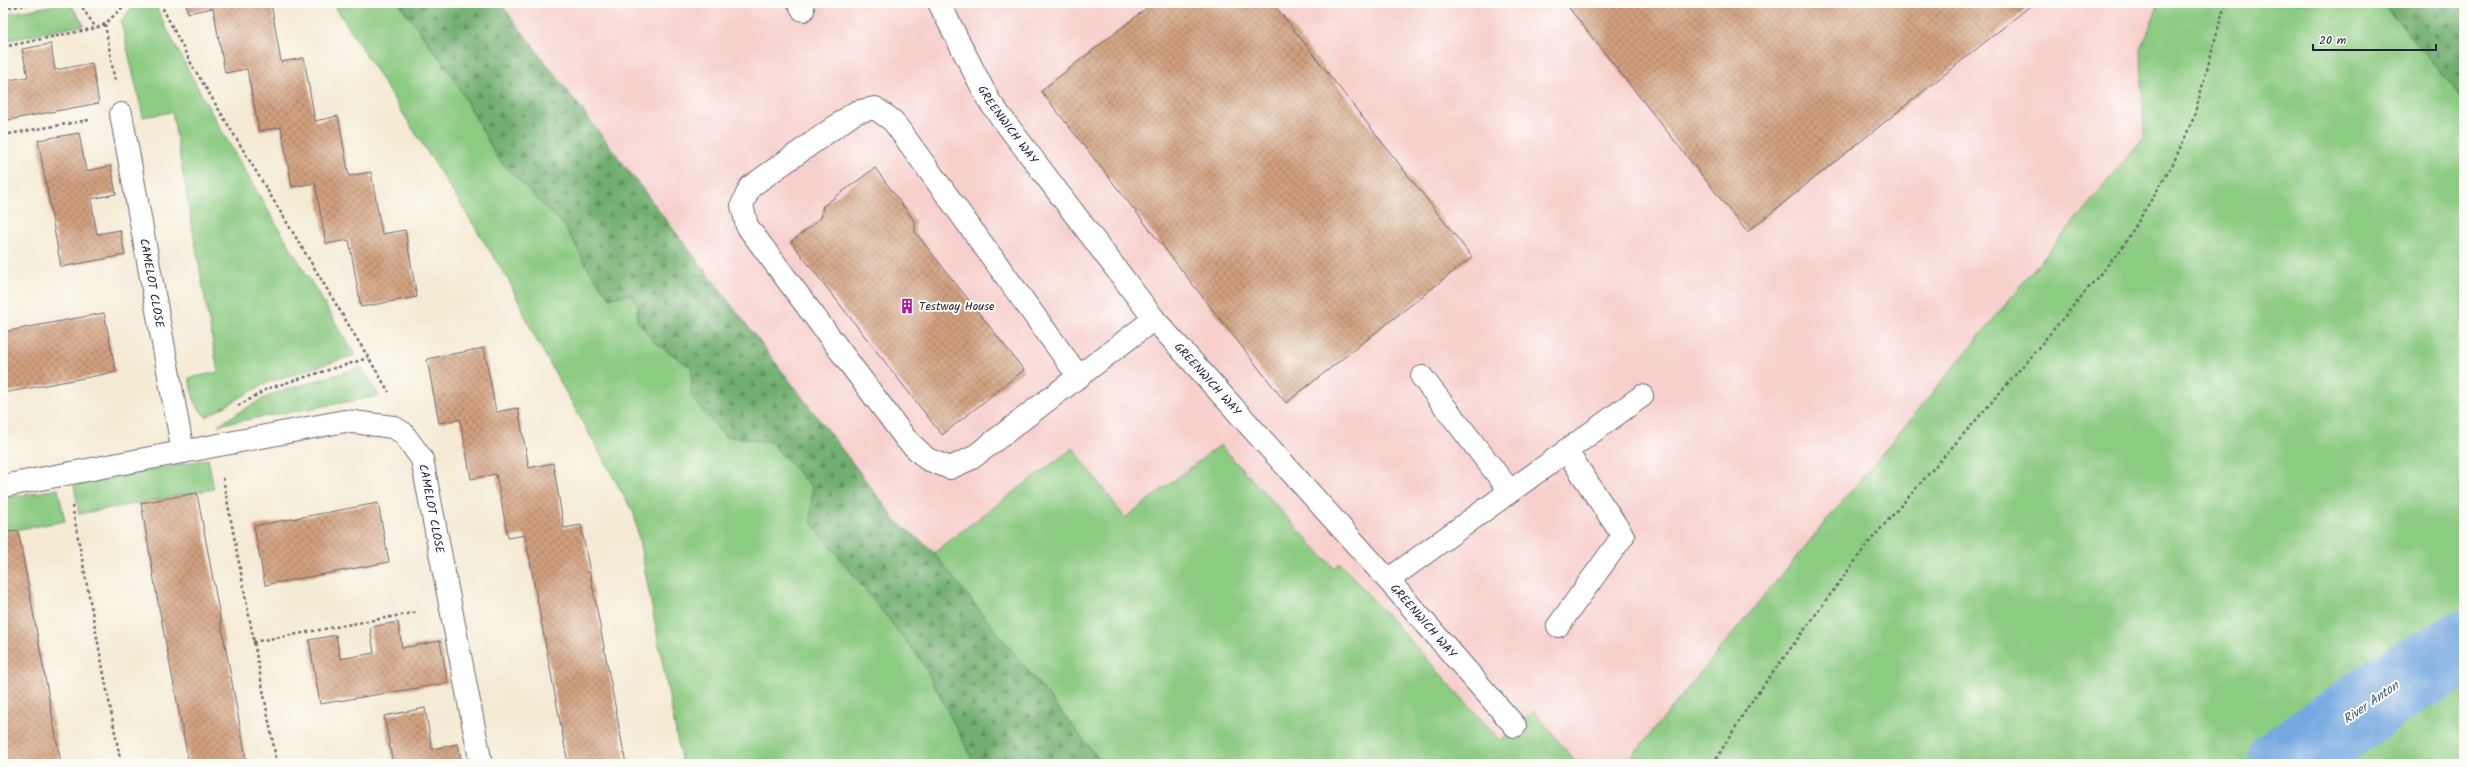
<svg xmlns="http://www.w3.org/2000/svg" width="2467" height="767" font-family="Kalam,sans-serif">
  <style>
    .built { fill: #f7d0cd }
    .green { fill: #8ccb82; stroke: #57765e }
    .forest { fill: url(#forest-firs); stroke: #4a6856 }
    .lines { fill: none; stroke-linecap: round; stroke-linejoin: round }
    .river { stroke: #75a8e1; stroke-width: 74 }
    .building { fill: url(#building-cross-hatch) }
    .service-casing { stroke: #6c6871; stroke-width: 24 }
    .minor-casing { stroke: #6c6871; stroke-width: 24 }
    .path { stroke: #6c6871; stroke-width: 2.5; stroke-dasharray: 3 3; stroke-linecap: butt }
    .service { stroke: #fff; stroke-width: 22 }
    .minor { stroke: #fff; stroke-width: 22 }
    .labels { text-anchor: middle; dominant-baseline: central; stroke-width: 4; stroke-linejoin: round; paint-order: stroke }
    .street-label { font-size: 12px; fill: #22223b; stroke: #fdfcf7 }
    .poi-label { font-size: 12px; fill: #22223b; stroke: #fdfcf7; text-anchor: start }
    .water-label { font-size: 13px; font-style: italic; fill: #43587d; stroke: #fdfcf7 }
  </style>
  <defs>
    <pattern id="forest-firs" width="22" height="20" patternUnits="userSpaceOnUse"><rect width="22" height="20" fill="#71af70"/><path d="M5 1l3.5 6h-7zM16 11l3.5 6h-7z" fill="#5c8e5d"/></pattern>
    <pattern id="building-cross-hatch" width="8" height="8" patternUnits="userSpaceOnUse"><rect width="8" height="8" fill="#d2a07f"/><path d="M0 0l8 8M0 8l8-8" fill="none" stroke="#aa8269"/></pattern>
  </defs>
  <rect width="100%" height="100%" fill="#fdfcf7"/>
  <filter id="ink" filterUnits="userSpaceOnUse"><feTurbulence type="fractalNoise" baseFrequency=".025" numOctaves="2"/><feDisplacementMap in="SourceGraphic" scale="8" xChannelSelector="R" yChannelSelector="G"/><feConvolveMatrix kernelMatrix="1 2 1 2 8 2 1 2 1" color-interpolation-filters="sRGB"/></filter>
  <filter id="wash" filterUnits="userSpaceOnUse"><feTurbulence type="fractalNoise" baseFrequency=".012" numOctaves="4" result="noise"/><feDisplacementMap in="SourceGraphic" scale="16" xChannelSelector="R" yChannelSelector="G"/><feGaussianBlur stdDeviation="0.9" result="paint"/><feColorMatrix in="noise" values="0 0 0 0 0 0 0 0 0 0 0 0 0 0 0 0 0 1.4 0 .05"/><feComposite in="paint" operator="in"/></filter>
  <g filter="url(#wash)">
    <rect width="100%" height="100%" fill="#f5ebd5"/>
    <path class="built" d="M428,3h1731l-18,46 3,88 -519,627h-583z"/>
    <path class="green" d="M65,3h5l14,22 -81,16v-26z
      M135,3h19c59,121 132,236 201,352l-89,28 -60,34c-12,-10 -14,-25 -17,-39l29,-6 -46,-260 -29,5 -22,-96z
      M333,3h66l54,74 118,121 371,442 100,124h-360l-48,-250 -98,-175 -27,-58z
      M2159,3h223l82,97v664h-839l519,-627 -3,-88z
      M362,367l17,29 -161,29 42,-25 18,-8z
      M1220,445l114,123 6,-5 161,178 33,-30 43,53h-489l-169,-198 28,-24 126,-94 52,70z
      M208,459l6,30 -135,25 -5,-29z
      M58,489l7,32 -62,11v-33z"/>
    <path class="forest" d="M399,3h101l390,509 3,7 35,27 175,218h-128l-54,-104 -110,-138 1,-35 -42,-45 -46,-6 -33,-40 1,-28 -38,-26 -17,-22 1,-15 -8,-11 -20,4 -20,-26 -25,-45 -67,-68 -45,-82z
      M2382,3h82v97z"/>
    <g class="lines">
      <path class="river" d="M2283,764l128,-88 53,-28"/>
    </g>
    <g id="blocks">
      <path class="building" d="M186,3h85l10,59 23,-4 11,63 23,-5 11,60 22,-4 11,62 23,-4 12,67 -56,10 -12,-67 -23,4 -11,-61 -23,4 -11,-60 -22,4 -12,-62 -22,4 -12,-65 -25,5z
        M1153,3h120l199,254 -186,146 -245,-312z
        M1565,3h469l-287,229z
        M51,44l4,26 37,-7 7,40 -96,18v-40l25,-4 -6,-28z
        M79,133l7,38 25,-5 5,28 -25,5 6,35 23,-4 5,25 -64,12 -23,-127z
        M875,168l40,54v10l109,138 -82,65 -151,-193 30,-24 2,-12z
        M104,313l12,59 -113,21v-61z
        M484,348l12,64 22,-4 11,60 24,-5 11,65 17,-3 45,239h-58l-43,-229 -17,3 -12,-64 -25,5 -11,-60 -21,4 -12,-64z
        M197,493l23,124 27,147h-58l-32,-167 -16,-94z
        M378,503l11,59 -124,23 -11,-59z
        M18,530l23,125 20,109h-58v-231z
        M398,622l4,26 38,-7 8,42 -128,21 -11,-64 27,-5 4,24 34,-6 -4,-26z
        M425,708l7,41 26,-5 4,20h-69l-9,-48z"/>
    </g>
  </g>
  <g filter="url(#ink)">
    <use href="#blocks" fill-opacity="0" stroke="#6c6871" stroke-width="1"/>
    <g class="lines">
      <g class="service-casing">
        <path id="service" d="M799,3l4,7
          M1079,377l-186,-256 -18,-13 -19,4 -106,75 -8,18 5,21 159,213 21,20 23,9 22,-10 182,-139
          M1422,377l88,114
          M1388,580l254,-184
          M1558,626l65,-90 -57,-86"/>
      </g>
      <g class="minor-casing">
        <g id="minor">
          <path id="s1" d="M939,3l50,98 165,218 234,261 127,146"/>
          <path id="s2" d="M121,114l62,338"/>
          <path id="s3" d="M3,486l342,-65 48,6 10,6 19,26 59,305"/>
        </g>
      </g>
      <path class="path" d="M79,3l17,25
        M160,3l32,62 197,327
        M3,9l32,-6
        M105,24l10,58
        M3,47l93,-19 9,-4 22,-21
        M3,135l86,-15
        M238,406l31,-18 99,-30
        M223,478l54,286
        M72,506l49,258
        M253,642l165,-30
        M1713,764l36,-59 120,-163 142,-162 111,-132 51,-84 21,-47 31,-114"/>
      <use href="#service" class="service"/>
      <use href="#minor" class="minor"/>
    </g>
  </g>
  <defs>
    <g id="building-bare" transform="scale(1.2)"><path d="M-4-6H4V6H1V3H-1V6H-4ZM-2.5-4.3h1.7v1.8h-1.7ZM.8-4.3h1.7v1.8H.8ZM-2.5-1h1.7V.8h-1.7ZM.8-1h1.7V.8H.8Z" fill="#b5179e" stroke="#fdfcf7" stroke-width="2.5" paint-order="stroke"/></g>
  </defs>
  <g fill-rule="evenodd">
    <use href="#building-bare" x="907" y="306"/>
  </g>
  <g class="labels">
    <g class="street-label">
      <text stroke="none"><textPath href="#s1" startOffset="140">GREENWICH WAY</textPath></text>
      <text stroke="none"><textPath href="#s2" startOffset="172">CAMELOT CLOSE</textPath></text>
      <text stroke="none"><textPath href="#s1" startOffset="464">GREENWICH WAY</textPath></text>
      <text stroke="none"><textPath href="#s3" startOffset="491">CAMELOT CLOSE</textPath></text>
      <text stroke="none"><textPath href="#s1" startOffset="788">GREENWICH WAY</textPath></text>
    </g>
    <g class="poi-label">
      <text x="919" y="306">Testway House</text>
    </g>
    <g class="water-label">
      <text transform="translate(2371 703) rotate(-35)">River Anton</text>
    </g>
  </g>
  <rect width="2467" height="767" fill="none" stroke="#fdfcf7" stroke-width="16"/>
  <path d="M2313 44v6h123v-6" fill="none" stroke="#22223b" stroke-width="2"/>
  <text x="2319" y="44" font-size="12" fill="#22223b" stroke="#fdfcf7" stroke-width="3" paint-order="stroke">20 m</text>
</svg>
